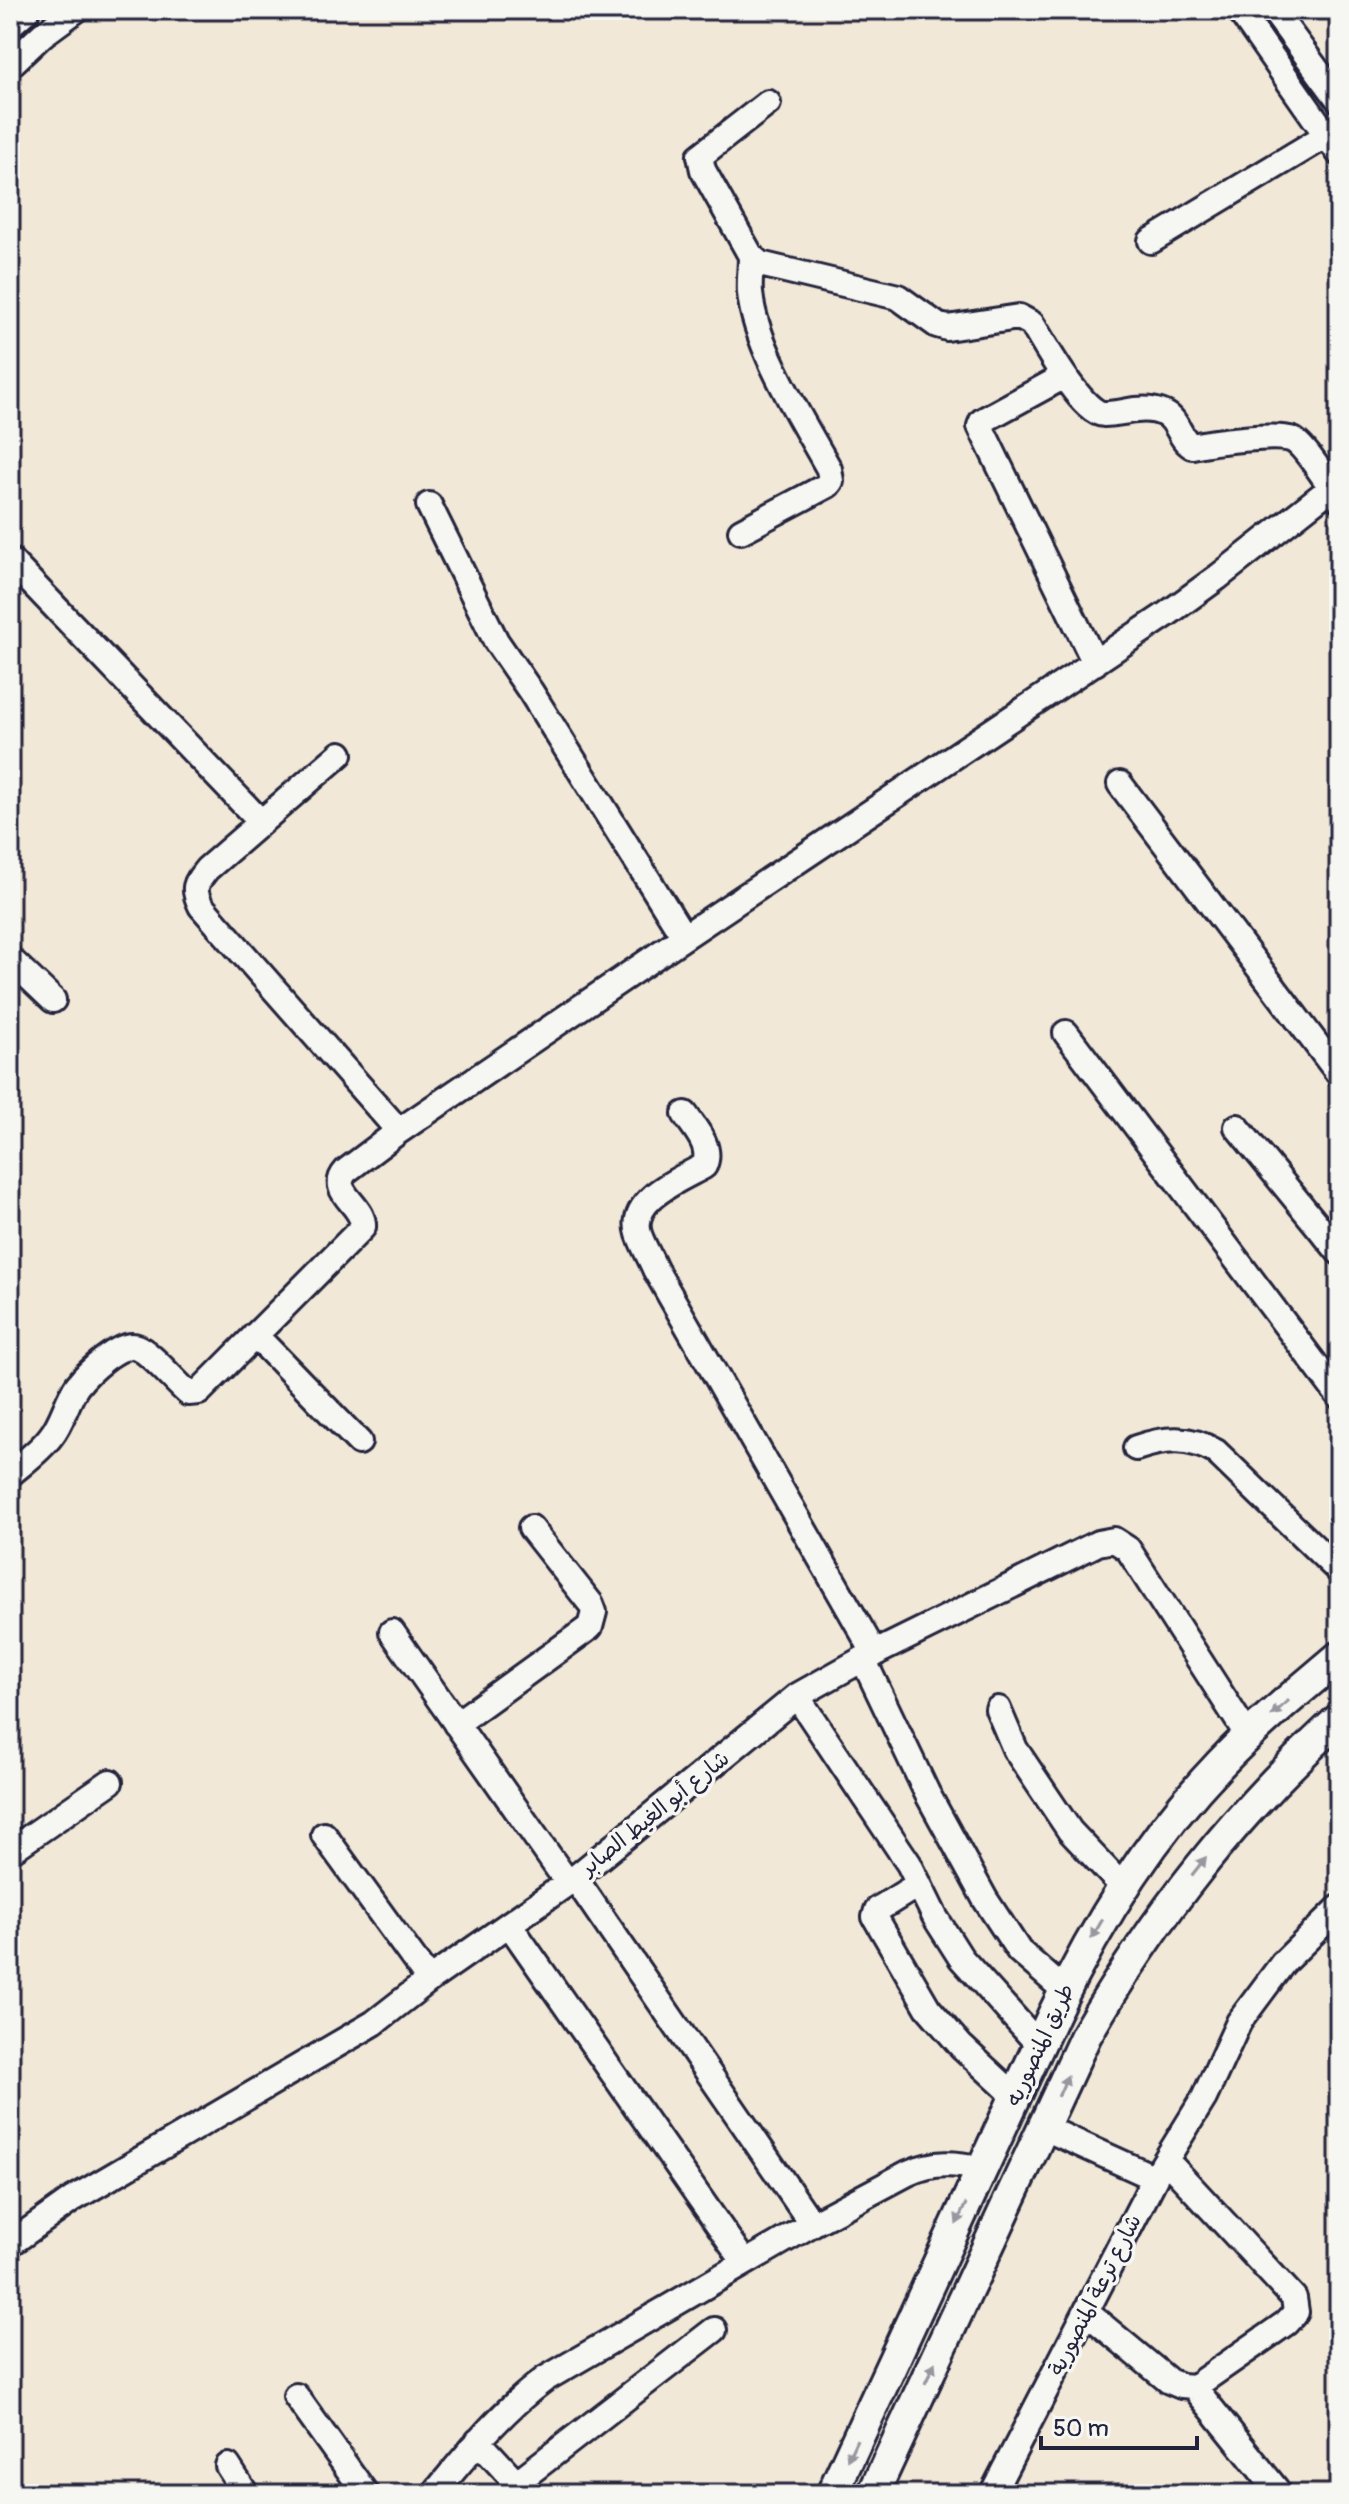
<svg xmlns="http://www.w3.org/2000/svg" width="1349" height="2504" font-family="Pangolin,'Playpen Sans Arabic',sans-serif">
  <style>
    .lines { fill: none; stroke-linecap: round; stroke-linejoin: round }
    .minor-casing { stroke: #22223b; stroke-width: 30 }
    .major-casing { stroke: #22223b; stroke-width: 36 }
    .minor { stroke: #f6f6f2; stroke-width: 24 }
    .major { stroke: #f6f6f2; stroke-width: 30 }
    .oneway { fill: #9797a0 }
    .labels { text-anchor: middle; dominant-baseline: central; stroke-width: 7; stroke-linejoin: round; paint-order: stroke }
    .street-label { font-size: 22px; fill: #22223b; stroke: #f6f6f2 }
  </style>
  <rect width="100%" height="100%" fill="#f1e8d7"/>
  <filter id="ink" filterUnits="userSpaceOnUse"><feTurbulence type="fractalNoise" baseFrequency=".0125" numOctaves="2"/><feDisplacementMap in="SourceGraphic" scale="16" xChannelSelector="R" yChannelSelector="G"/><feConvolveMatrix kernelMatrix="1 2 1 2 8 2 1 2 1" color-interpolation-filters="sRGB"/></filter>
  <g filter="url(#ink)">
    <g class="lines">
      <g class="minor-casing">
        <path id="minor" d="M1239,10l100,143
          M1273,10l66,90
          M10,25l17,-15
          M10,65l32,-30 34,-25
          M768,103l-68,53 3,14 48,86 9,8 138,33 39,28 10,3 72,-11 13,7c11,18 51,91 72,90 21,0 39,-10 61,0 13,6 14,25 27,32 18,-4 86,-13 101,-6 12,6 37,46 46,59
          M1151,241l176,-106
          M1062,374l-3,5 -77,42 -2,5 115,237
          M429,505l67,136 35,51 153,245
          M741,531l87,-46 3,-4 -2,-12c-26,-47 -74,-122 -79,-176 -1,-12 1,-25 1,-37
          M10,560l251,262
          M340,754l-133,115c-12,15 -15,19 -6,37l198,225
          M1120,784l219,290
          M10,959l43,41
          M1066,1033l273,363
          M685,1114c10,15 28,33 19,52 -23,13 -76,33 -65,68 4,12 11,23 16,35l220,385
          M1237,1127l102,125
          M255,1335l104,107
          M1136,1448c29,-10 53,-12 80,4l123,119
          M10,1474c14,-12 30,-23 41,-38 12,-15 15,-34 26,-50 10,-13 44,-46 60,-39 14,6 38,35 51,46l11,-1 164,-165c2,-22 -36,-35 -17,-56l53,-40 285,-194 483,-323 51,-37 113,-89
          M392,1632l176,251
          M863,1659l64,134 58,106 34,52 46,40
          M797,1696l112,168 26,53 26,41 78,87
          M998,1709l17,40 55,82 53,56
          M456,1724l134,-97 4,-15 -3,-8 -60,-76
          M324,1835l105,145
          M10,1851l100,-69
          M575,1878l237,346
          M919,1884l-42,26 -2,7 53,91 33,38 55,51
          M509,1924l236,339
          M1159,2171l45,-73 35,-76 44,-59 56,-55
          M10,2244l63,-45 301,-176 55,-43 146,-102 222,-182 66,-37 235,-116 16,-3 14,9 120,187
          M1086,2312l83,69 12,5 13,1 92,-64 10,-11 -2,-14 -128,-138
          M1194,2387l86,107
          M296,2396l70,98
          M478,2441l47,51
          M228,2466l18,28
          M516,2483l198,-153
          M434,2494c36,-43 66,-82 111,-115l267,-155 96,-51c27,-12 47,-10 74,-4
          M992,2494l163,-316 -110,-50"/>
      </g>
      <g class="major-casing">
        <path id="major" d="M832,2494l222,-481c44,-92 96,-176 166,-249 37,-39 78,-72 119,-107
          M873,2494l213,-459c70,-121 150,-222 253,-316"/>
      </g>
      <use href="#minor" class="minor"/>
      <use href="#major" class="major"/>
    </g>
    <defs><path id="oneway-solid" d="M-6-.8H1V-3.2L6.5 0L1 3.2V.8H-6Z" transform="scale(2)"/></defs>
    <g class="oneway">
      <use href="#oneway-solid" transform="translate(1280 1708) rotate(139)"/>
      <use href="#oneway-solid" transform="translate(1199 1866) rotate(-52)"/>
      <use href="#oneway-solid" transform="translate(1097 1929) rotate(120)"/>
      <use href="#oneway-solid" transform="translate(1063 2086) rotate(-66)"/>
      <use href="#oneway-solid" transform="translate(961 2214) rotate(115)"/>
      <use href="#oneway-solid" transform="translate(930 2373) rotate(-65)"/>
      <use href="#oneway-solid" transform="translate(852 2450) rotate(115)"/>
    </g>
  </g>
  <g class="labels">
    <g class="street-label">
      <text transform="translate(655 1813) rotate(-39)">شارع أبو الغيط الصابر</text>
      <text transform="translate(1040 2045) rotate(-65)">طريق المنصوريه</text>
      <text transform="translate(1095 2295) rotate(-63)">شارع ترعة المنصورية</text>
    </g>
  </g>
  <rect width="1349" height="2504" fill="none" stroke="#f6f6f2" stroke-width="40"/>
  <rect x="20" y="20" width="1309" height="2464" fill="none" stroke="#22223b" stroke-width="3" filter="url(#ink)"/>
  <path d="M1041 2436v12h156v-12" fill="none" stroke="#22223b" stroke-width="4"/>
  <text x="1053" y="2436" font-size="24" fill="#22223b" stroke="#f6f6f2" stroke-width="6" paint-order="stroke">50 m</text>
</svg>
